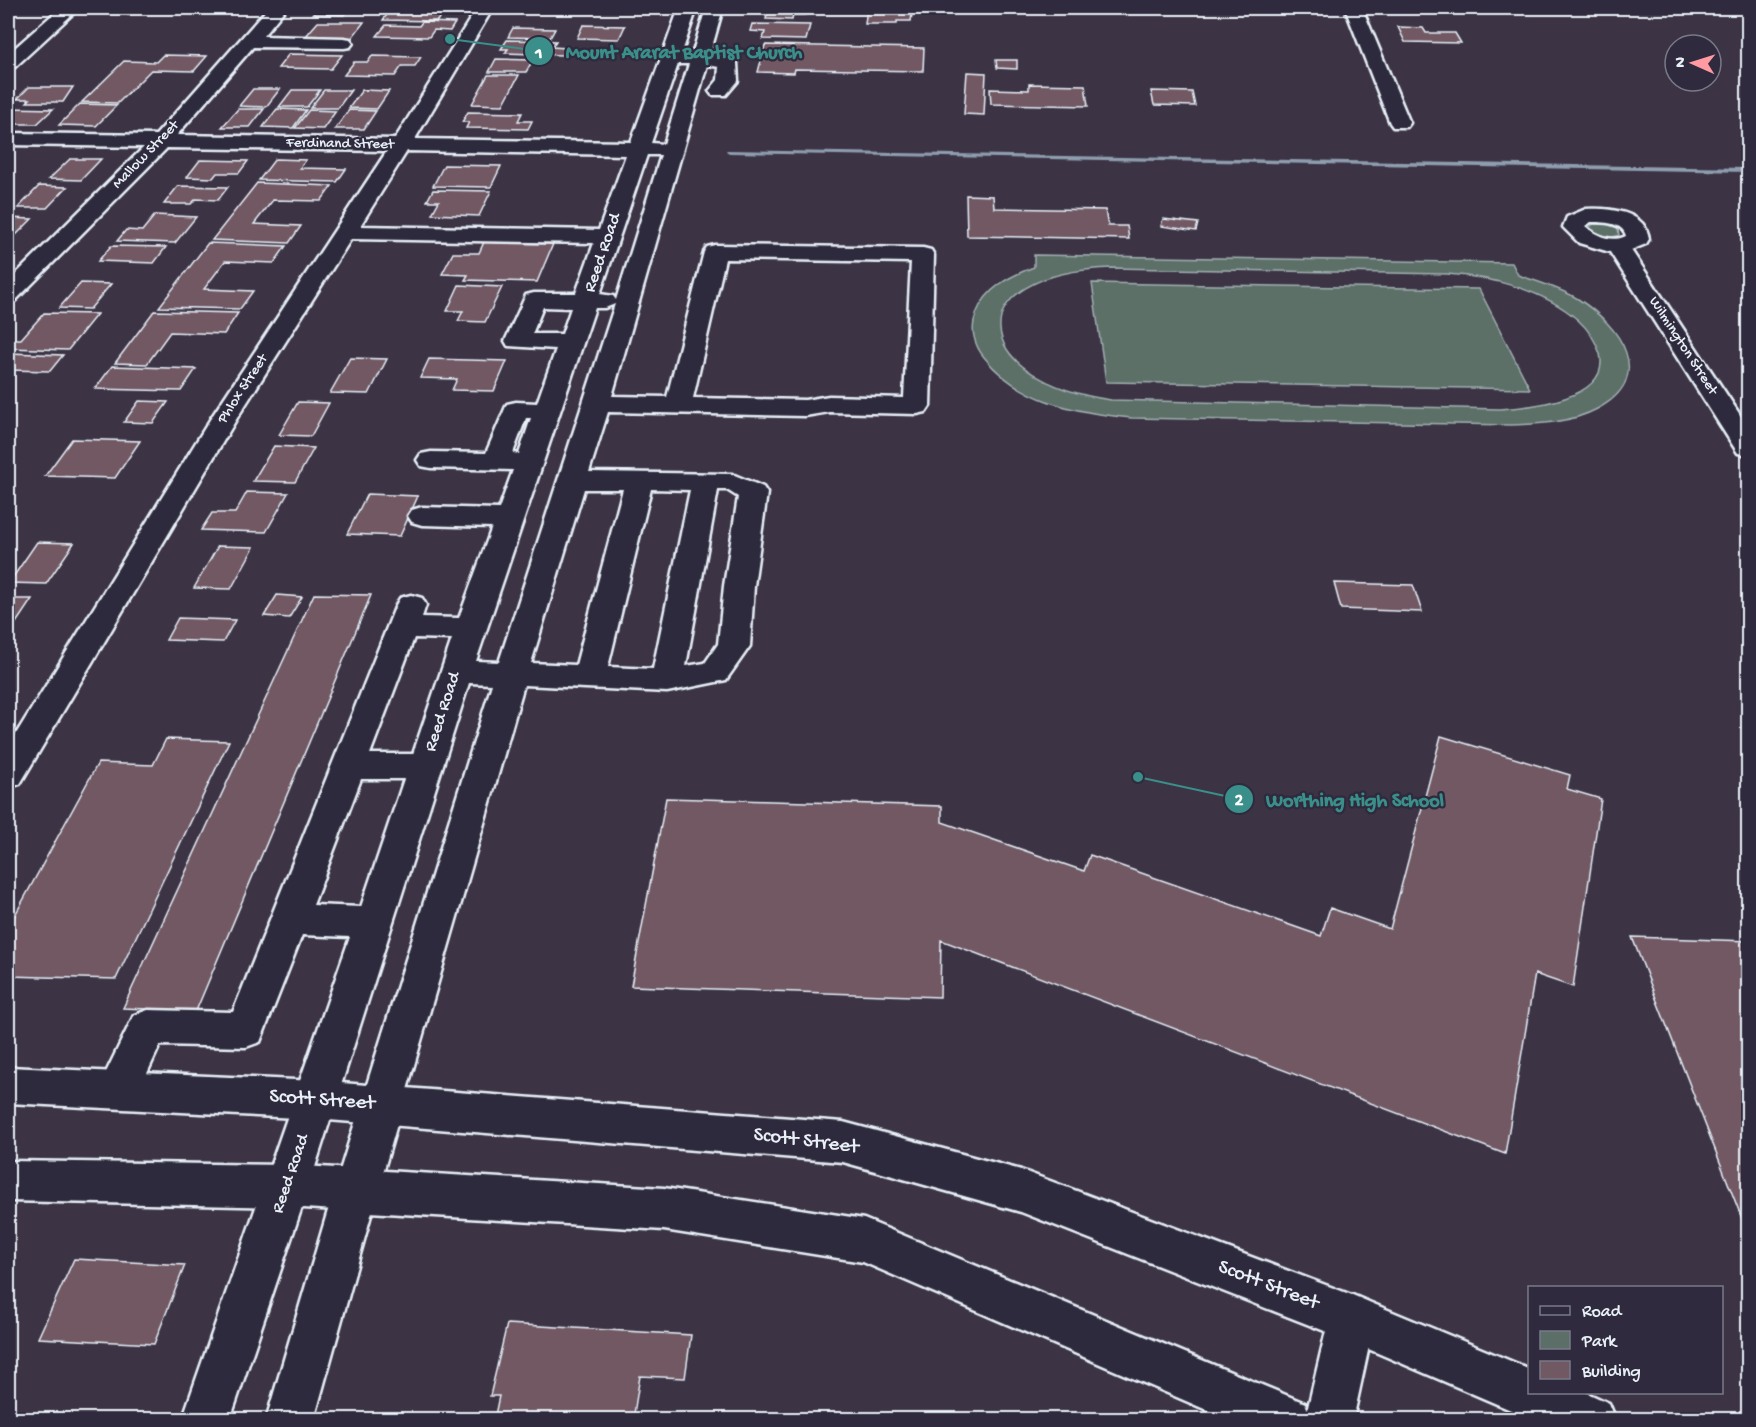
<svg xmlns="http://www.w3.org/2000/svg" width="1756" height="1427" font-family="'Gochi Hand',sans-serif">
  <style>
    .green { fill: #5b6f68; stroke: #a2b0b0; stroke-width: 1.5; fill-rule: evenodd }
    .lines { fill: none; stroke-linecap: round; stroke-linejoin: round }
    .stream { fill: #8e9eae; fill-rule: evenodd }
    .building { fill: #715964; stroke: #e8f1f8; stroke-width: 1.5 }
    .minor-casing { stroke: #e8f1f8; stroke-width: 5 }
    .major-casing { stroke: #e8f1f8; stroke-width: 5 }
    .minor { fill: #2f2a3d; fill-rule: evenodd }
    .major { fill: #2f2a3d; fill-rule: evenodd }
    .labels { text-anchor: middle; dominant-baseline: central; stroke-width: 4.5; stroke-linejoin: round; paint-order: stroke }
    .far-street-label { font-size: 15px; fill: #e8f1f8; stroke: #2f2a3d }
    .street-label { font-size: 18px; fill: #e8f1f8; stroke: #2f2a3d }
    .near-street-label { font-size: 21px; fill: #e8f1f8; stroke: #2f2a3d }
    .leader { fill: none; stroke: #3a8f8a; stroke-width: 2 }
    .callout-dot { fill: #3a8f8a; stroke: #2f2a3d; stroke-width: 2 }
    .mark-label { font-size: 18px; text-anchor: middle; font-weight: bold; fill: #fff }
    .callout-label { font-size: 20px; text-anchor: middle; font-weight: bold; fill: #3a8f8a; stroke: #2f2a3d; stroke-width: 4.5; stroke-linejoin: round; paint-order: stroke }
  </style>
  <rect width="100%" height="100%" fill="#3c3345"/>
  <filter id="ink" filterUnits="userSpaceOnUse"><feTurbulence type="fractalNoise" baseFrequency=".0167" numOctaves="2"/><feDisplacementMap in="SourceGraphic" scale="12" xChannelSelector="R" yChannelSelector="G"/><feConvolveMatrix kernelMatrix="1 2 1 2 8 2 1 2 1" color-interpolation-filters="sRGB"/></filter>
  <g filter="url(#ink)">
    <path class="green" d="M1593,224h13l12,4 1,7c-10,5 -23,2 -31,-6z
      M1034,255l478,8 6,12c20,7 42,13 60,24 42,27 79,78 19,110 -26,14 -58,15 -86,16l-379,-7c-54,-5 -113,-16 -148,-61 -10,-12 -14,-28 -8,-43 10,-26 34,-38 58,-47zM1111,268l336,6c45,3 97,16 131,46 11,10 18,21 22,34 11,46 -71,53 -100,55l-389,-9c-141,-20 -155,-127 0,-132z
      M1092,283l387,6 51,100 -424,-7z"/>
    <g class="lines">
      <path class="stream" d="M727,150l1021,18v4l-1019,-19 -3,-2z"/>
    </g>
    <path class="building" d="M107,8h33l-7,6h-32z
      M319,8h30l-5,7 -31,-1z
      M392,8h54l-9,13 -54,-1z
      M769,8h38l-2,7h-12l-1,5 -26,-1z
      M867,8h46l-2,13h-14v3h-32z
      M318,22h46l-13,17 -47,-1z
      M422,22l33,1 -5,8 -16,-1 -5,7 -52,-1 9,-11 33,1z
      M752,24l58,1 -4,15 -43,-1 2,-7 -15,-1z
      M583,25l42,1 -6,13 -42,-1z
      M1398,27l25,1 3,5h29l6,10 -56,-1z
      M513,28l42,1 -5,9 -42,-1z
      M507,40l49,1 -4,6 14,1 -4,7 -57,-2 3,-4h-7z
      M765,45l159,3 -1,23 -128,-2 -1,4 -36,-1z
      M289,54l53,1 -11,14 -53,-1z
      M163,55l44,1 -13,15 -43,-1 -33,33 -36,-1 42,-41 32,1z
      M372,56l49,1 -6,9h-13l-7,10 -51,-1 10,-13h14z
      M496,59l37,1 -7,12h-37z
      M996,60h21v9l-20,-1z
      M967,72l19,1 -2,42 -20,-1z
      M488,75h31l-16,30 -31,-1z
      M1029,84l56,1 3,21 -97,-2 -1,-15 39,1z
      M29,87h44l-10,15h-36l3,-3h-13z
      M253,89h27l-14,18 -27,-1z
      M292,90h28l-13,17h-28z
      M324,90h27l-13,18h-28z
      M362,90l27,1 -12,18 -28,-1z
      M1151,91l41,1 3,14 -41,-1z
      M80,104l37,1 -21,21 -37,-1z
      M8,108l45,1 -16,15h-29z
      M238,109h26l-14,18h-28z
      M277,109l29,1 -13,18 -30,-1z
      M309,110l27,1 -13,18 -28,-1z
      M349,110l27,1 -12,18h-29z
      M468,112l54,1 -4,8h14l-4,8 -62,-1 3,-6h-7z
      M70,159h31l-20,21 -32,-1z
      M275,159l31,1 -6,8 46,1 -9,13 -78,-2z
      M200,160l48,1 -9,12h-22l-4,5 -26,-1z
      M444,165l57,1 -10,21 -58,-1z
      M257,183l75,3 -11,15 -48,-1 -19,24 47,2 -12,17 -77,-3z
      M39,186l28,1 -20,21h-29z
      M178,186l50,1 -10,13 -22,-1 -5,5h-27z
      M433,190l58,1 -12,25 -47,-2 7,-13h-12z
      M966,195l27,1 1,12 111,2 3,16h19l2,13 -162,-3z
      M155,215l41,2 -21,26 -58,-2 9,-11 16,1z
      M8,218l24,1 -16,16h-8z
      M1163,219l35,4 -2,8 -35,-5z
      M484,242l69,2 -16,38 -72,-2 3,-5 -26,-1 11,-21h26z
      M208,243l78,3 -12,17 -49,-2 -21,28 49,2 -13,18 -81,-2z
      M111,246l55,1 -12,16 -56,-2z
      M81,283l30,1 -21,25 -31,-1z
      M459,285l43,2 -17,35 -27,-1 5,-10h-16z
      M154,311l84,2 -14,21 -54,-2 -23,32 -32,-1z
      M44,313l53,1 -29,36 -60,-2v-9h13z
      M8,353l55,2 -13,16 -42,-1z
      M350,358l37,1 -18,35 -39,-1z
      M429,359l78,2 -13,30 -42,-1 5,-11 -37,-1z
      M112,366l84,3 -15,22 -86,-2z
      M139,401l29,1 -15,21 -29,-1z
      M298,402l31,1 -18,33 -32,-1z
      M72,439l68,2 -25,37 -70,-2z
      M274,446l40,2 -19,34 -42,-1z
      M247,492l41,1 -22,39 -65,-2 11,-17h23z
      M367,494l51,2 -18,40 -53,-2z
      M37,542l37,1 -28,41 -37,-1z
      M218,546l36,1 -23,42 -37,-1z
      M1334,583l79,2 9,27 -81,-3z
      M314,594l57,1 -175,416 -73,-3z
      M277,595l25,2 -13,21 -25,-2z
      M8,599h24l-24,36z
      M178,618l57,2 -12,22 -57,-2z
      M1441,736l129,39 -3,14 34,10 -28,188 -38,-13 -30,180 -564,-214 -1,57 -309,-11 35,-188 276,8v16l142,49 6,-16 231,81 9,-28 60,21z
      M166,739l63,2 -113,238 -108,-3v-48l90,-165 55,2z
      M1632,937l116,4v293z
      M74,1259l111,6 -31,79 -116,-6z
      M507,1324l184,11 -6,43 -45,-2 -7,44h-139l5,-24h-9z"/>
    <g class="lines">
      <g class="minor-casing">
        <path id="minor" d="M60,8h19l-64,59 -7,1v-14z
          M268,8h18l-23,28 81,2 6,1 3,4 -3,4 -6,1 -91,-1 -76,88 218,4 82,-131h16l-78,131 216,3 48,-134h18l-15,44h11l13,-44h17l-13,46 25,5 2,4 1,18 -12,14h-14l-3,-4 9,-11 1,-13 -12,-2 -95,331 55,1 37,-145 3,-5 8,-2 208,3 8,2 3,5 -4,151 -4,6 -9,2 -88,-2 -24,4 -197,-4 -19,60 143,2 31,13 4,6 -13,93 -4,60 -24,34 -59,12 -143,-7 -146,505 -64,230h-48l68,-230 158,-506 -23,-1 -160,503 -79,234h-48l168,-483 -48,-2 -42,107 -14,5 -86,-2 -26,57 -15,6 -15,-6 -6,-13 36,-74 14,-5 85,2 163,-407 4,-7 11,-3 11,3 4,7 -4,12 37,1 33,-91 -70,-2 -10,-3 -4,-6 4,-6 10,-3 77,2 14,-39 -82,-2 -10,-2 -4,-6 4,-6 10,-2 55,1 21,-49 9,-2 21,1 19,-54 -48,-3 -3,-5 21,-46 8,-2h42l18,-50 -243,-4 -114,179 -217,366 -12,4v-41l203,-329 176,-267 -220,-3 -151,152 -8,2v-20l136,-135 -136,-2v-12l148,2zM678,64h11l-25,80 -13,-1zM407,151l219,4 -27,75 -239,-4zM647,155h14l-45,145 -3,-4 -13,-2zM725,259l186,3 -7,136 -75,-2 -24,4 -112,-2zM615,304l-116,358 -23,-1 119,-353h10zM543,307l28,1 -9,26h-30zM526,418h5l-12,36 -6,-1zM584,489h39l-47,176 -45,-2zM651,489l39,1 -37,179 -45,-2zM718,490h9l11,7 -14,89 -6,58 -13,19 -19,3zM414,638l38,1 -39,115h-43zM361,779h43l-43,128 -48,-2z
          M1345,8h17l48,115 -3,4h-14l-3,-4z
          M1586,209c23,-1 60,2 63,30l-3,5 -15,6 117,177v28l-10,-2 -4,-6 -124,-195 -31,-9 -16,-16 4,-10zM1591,222c12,0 32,0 35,14 -14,7 -30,0 -41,-10z
          M1352,1295l16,7 7,16 -22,102h-48l24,-102 7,-16z"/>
      </g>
      <g class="major-casing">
        <path id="major" d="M8,1067l308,14 527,41 178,48 331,125 178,74v23h55l24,11 7,17h-82l-189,-81 -324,-127 -178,-50 -527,-43 -308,-16z
          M8,1161l279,4 377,23 200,31 441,184 7,17h-82l-367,-158 -199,-32 -377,-23 -279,-6z"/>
      </g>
      <use href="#minor" class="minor"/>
      <use href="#major" class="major"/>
    </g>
  </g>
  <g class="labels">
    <g class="far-street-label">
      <text transform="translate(340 144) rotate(1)">Ferdinand Street</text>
      <text transform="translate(146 155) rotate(-46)">Mallow Street</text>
      <text transform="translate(1683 346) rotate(57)">Wilmington Street</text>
      <text transform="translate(243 389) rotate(-57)">Phlox Street</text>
    </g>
    <g class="street-label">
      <text transform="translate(603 253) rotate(-71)">Reed Road</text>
      <text transform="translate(443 712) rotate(-72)">Reed Road</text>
      <text transform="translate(291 1174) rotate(-71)">Reed Road</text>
    </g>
    <g class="near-street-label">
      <text transform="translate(322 1101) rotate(4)">Scott Street</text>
      <text transform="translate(806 1142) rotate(7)">Scott Street</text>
      <text transform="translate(1268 1286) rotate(21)">Scott Street</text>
    </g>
  </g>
  <path class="leader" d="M450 39L539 51M1138 777L1239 799"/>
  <g class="callout-dot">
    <circle cx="450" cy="39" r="6"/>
    <circle cx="1138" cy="777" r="6"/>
    <circle cx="539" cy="51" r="15"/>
    <circle cx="1239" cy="799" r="15"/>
  </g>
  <g class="mark-label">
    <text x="539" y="58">1</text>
    <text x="1239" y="805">2</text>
  </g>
  <g class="callout-label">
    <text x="684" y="58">Mount Ararat Baptist Church</text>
    <text x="1355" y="806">Worthing High School</text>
  </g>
  <rect width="1756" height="1427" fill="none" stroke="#2f2a3d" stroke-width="30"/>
  <rect x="15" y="15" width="1726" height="1397" fill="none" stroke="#e8f1f8" stroke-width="2" filter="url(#ink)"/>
  <rect x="1528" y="1286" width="195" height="108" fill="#2f2a3d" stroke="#797a88" stroke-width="1.5"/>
  <rect x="1540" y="1306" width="30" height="9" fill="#2f2a3d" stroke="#797a88" stroke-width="1.5"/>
  <text x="1582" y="1316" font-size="18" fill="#e8f1f8">Road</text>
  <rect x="1540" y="1331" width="30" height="18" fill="#5b6f68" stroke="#797a88" stroke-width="1.5"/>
  <text x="1582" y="1346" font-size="18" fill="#e8f1f8">Park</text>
  <rect x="1540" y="1361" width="30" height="18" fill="#715964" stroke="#797a88" stroke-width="1.5"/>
  <text x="1582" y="1376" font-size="18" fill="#e8f1f8">Building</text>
  <g transform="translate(1693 63) rotate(273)"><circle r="28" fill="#2f2a3d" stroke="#797a88" stroke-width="1.5"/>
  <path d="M0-4.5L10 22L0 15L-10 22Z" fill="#ff9aa2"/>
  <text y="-9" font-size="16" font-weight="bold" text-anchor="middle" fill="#e8f1f8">N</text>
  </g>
</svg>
